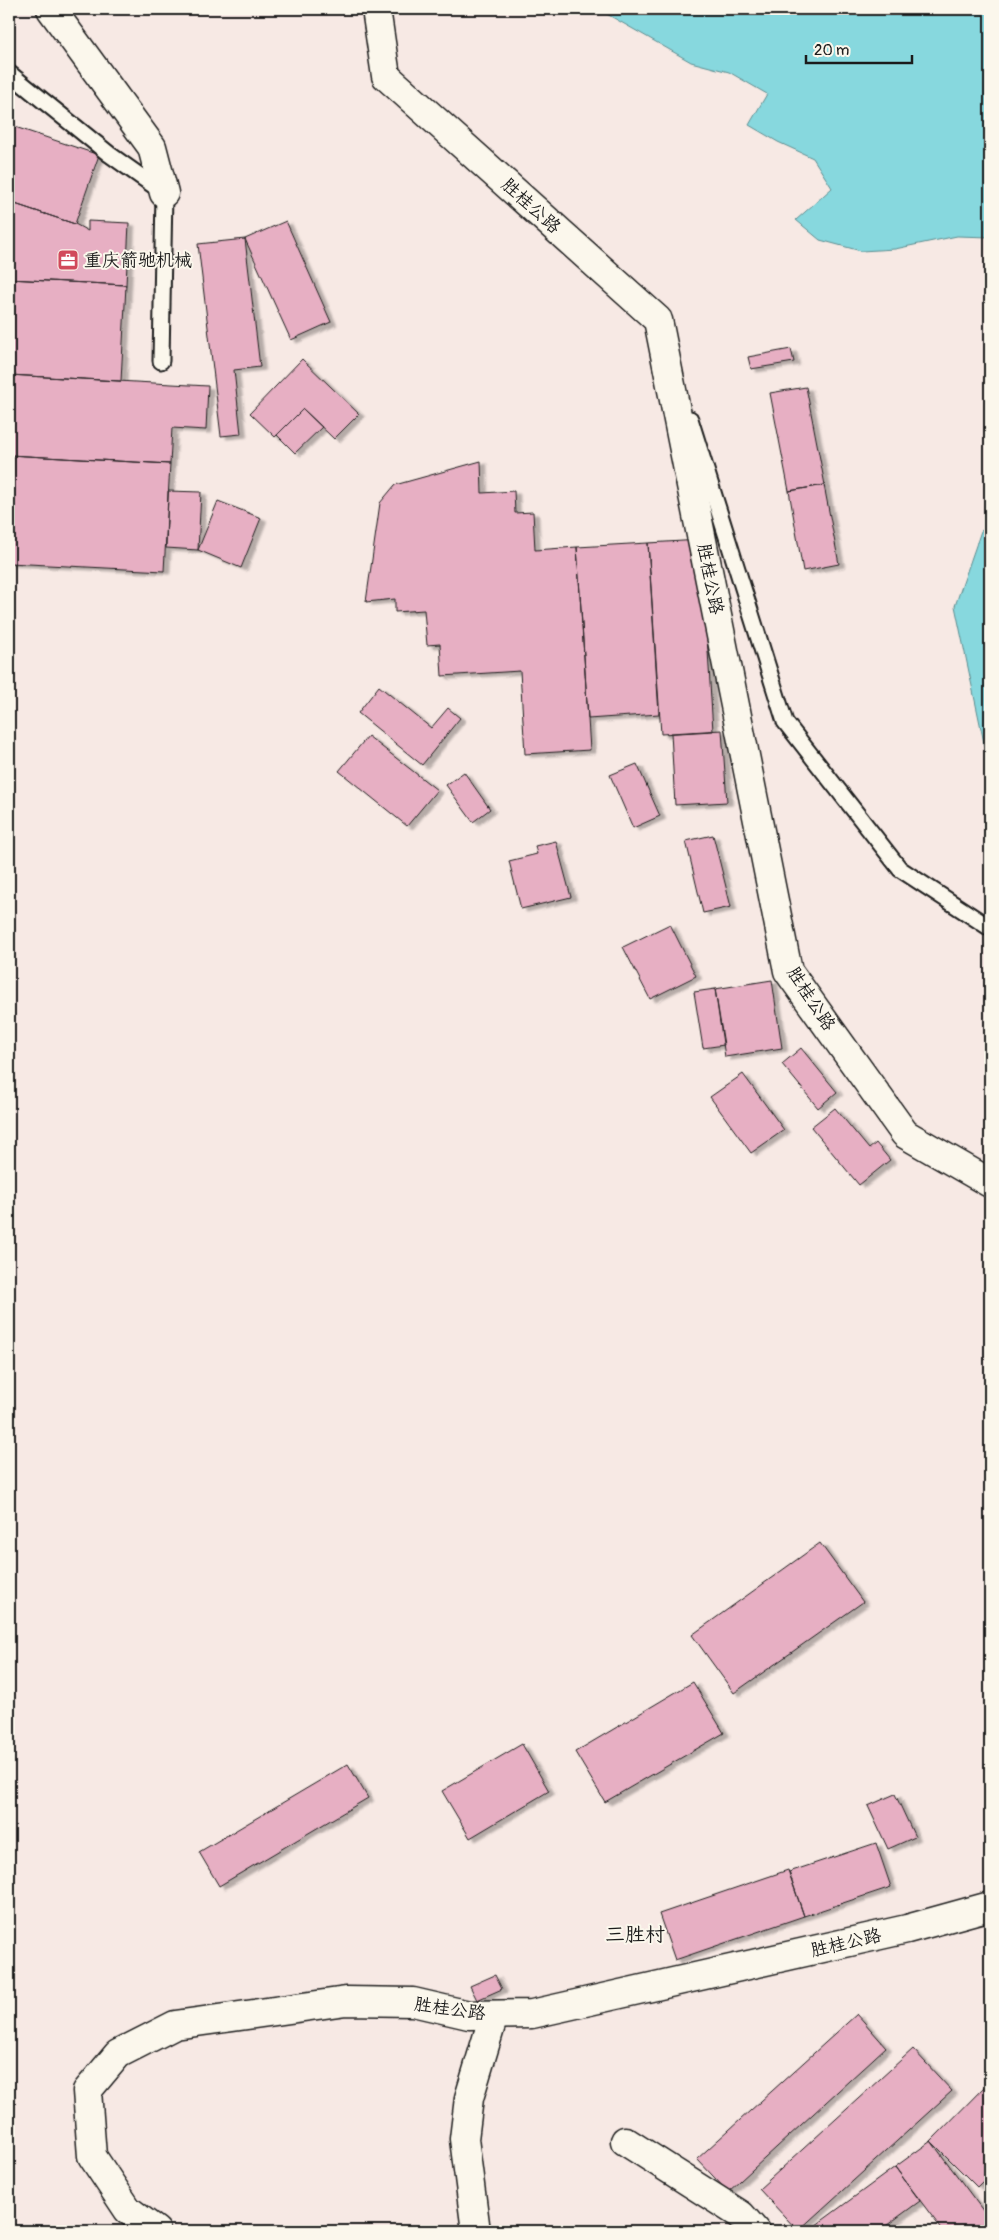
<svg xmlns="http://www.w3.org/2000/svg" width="999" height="2240" font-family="Pangolin,'LXGW WenKai TC',sans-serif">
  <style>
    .water { fill: #87d8de; stroke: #5c8d90 }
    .building { fill: #e7afc3; stroke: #1c1c1c; filter: url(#shadow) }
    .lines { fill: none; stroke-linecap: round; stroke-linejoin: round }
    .lane-casing { stroke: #1c1c1c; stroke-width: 19 }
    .street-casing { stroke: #1c1c1c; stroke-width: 31 }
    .secondary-casing { stroke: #1c1c1c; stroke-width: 31 }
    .lane { stroke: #fbf7ec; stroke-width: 15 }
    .street { stroke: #fbf7ec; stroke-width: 28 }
    .secondary { stroke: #fbf7ec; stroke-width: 28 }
    .labels { text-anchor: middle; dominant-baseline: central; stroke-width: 4; stroke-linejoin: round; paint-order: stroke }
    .street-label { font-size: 18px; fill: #1c1c1c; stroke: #fbf7ec }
    .poi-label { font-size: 18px; fill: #1c1c1c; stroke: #fbf7ec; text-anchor: start }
    .quarter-label { font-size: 20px; fill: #1c1c1c; stroke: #fbf7ec }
  </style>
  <defs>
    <filter id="shadow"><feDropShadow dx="5.5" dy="3" stdDeviation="1" flood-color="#0004"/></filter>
  </defs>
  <rect width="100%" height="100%" fill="#f7e9e4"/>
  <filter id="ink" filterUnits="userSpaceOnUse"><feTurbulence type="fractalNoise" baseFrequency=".02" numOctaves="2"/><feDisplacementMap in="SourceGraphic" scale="10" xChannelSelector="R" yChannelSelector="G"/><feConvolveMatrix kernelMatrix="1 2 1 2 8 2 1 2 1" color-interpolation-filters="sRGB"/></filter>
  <g filter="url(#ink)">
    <path class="water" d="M598,9h392v228l-33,-1 -62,13 -34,2 -41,-11 -24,-20 36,-32 -19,-30 -35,-16 -29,-17 18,-31 -38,-22 -38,-10z
      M990,525v246l-35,-165 26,-75z"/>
    <path class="building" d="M9,125l90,30 -24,69 -66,-22z
      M9,202l66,22 13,7v-10l41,2 -3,62 -117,-6z
      M286,221l45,101 -40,18 -46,-101z
      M245,239l15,128 -26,3 7,64 -20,2 -23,-192z
      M9,279l117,6 -5,96 -112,-6z
      M791,349l3,13 -43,7 -3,-12z
      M302,359l57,55 -25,25 -31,-30 -28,28 -25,-24z
      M9,375l199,11 -2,44 -34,-2 -2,36 -161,-9z
      M806,387l19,98 -36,6 -19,-98z
      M303,409l19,18 -27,26 -18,-18z
      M9,455l161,9 -6,107 -155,-8z
      M481,461l1,32 32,-2 1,22 18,-1 2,38 42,-3 13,203 -65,4 -5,-83 -78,5 -2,-32 -13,1 -3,-35 -29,2v-13l-29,3 14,-99 15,-18z
      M824,485l15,79 -36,7 -14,-80z
      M168,491l33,1 -3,58 -32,-2z
      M218,501l43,17 -20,50 -43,-18z
      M701,540l12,191 -52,3 -13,-191z
      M648,543l11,171 -71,5 -11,-172z
      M379,686l52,42 17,-20 12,10 -38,47 -64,-52z
      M722,730l5,72 -52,3 -4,-72z
      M368,736l69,54 -30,36 -68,-55z
      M637,764l23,52 -27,12 -23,-53z
      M464,772l26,37 -17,13 -27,-37z
      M713,835l18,72 -28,6 -17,-72z
      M556,841l15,56 -50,12 -12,-48 28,-7 -2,-8z
      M670,924l26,52 -46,23 -27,-52z
      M772,980l10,68 -57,9 -10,-68z
      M715,989l9,56 -21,3 -9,-56z
      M801,1048l36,44 -19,16 -36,-44z
      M743,1074l41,56 -33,23 -41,-56z
      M835,1108l34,41 7,-6 14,17 -31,25 -48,-58z
      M820,1543l43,59 -129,91 -42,-58z
      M693,1682l31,51 -119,69 -30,-50z
      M522,1744l27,47 -79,47 -28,-47z
      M348,1764l20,34 -149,88 -20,-34z
      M895,1794l20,43 -27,12 -20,-43z
      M876,1843l15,44 -87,29 -15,-44z
      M788,1870l16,46 -129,44 -16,-46z
      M495,1975l7,14 -25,11 -7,-14z
      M857,2014l29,33 -158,145 -31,-33z
      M913,2049l39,42 -154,140 -39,-42z
      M990,2081v101l-4,-4 -9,9 -46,-46z
      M931,2141l59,79v5l-8,6h-39l-48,-64z
      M895,2167l25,34 -41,30h-71z"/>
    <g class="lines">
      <g class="lane-casing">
        <path id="lane" d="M9,73l100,81 55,39 -3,168
          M690,419l95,303 115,147 90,59"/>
      </g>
      <g class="street-casing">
        <path id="street" d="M51,9l101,138 12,46
          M625,2141l116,74 14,16
          M476,2231l-12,-92 5,-41 25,-83"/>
      </g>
      <g class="secondary-casing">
        <path id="secondary" d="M376,9l10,67 272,244 130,651 117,163 85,49
          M156,2231l-28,-21 -36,-54 -5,-65 31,-37 57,-29 171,-24 67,1 56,13 63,-1 375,-85 83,-23"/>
      </g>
      <use href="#lane" class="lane"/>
      <use href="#street" class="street"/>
      <use href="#secondary" class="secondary"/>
    </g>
  </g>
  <defs>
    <g id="office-square" transform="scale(1.125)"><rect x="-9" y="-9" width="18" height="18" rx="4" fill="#d1495b" stroke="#fbf7ec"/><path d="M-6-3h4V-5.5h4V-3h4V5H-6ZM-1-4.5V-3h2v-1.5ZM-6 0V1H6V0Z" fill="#fff"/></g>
  </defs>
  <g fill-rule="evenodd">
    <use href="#office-square" x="68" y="260"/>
  </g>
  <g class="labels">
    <g class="street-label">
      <text transform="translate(531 206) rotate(42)">胜桂公路</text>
      <text transform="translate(710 579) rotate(79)">胜桂公路</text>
      <text transform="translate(811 999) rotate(57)">胜桂公路</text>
      <text transform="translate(846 1943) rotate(-13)">胜桂公路</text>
      <text transform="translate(450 2009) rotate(8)">胜桂公路</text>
    </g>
    <g class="poi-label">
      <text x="84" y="260">重庆箭驰机械</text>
    </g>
    <g class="quarter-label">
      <text x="635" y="1934">三胜村</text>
    </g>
  </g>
  <rect width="999" height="2240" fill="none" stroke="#fbf7ec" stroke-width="30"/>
  <rect x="15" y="15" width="969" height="2210" fill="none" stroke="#1c1c1c" stroke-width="2" filter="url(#ink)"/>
  <path d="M806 55v8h106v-8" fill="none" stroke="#1c1c1c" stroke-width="2.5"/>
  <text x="814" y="55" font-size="15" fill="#1c1c1c" stroke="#fbf7ec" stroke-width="4" paint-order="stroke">20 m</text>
</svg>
